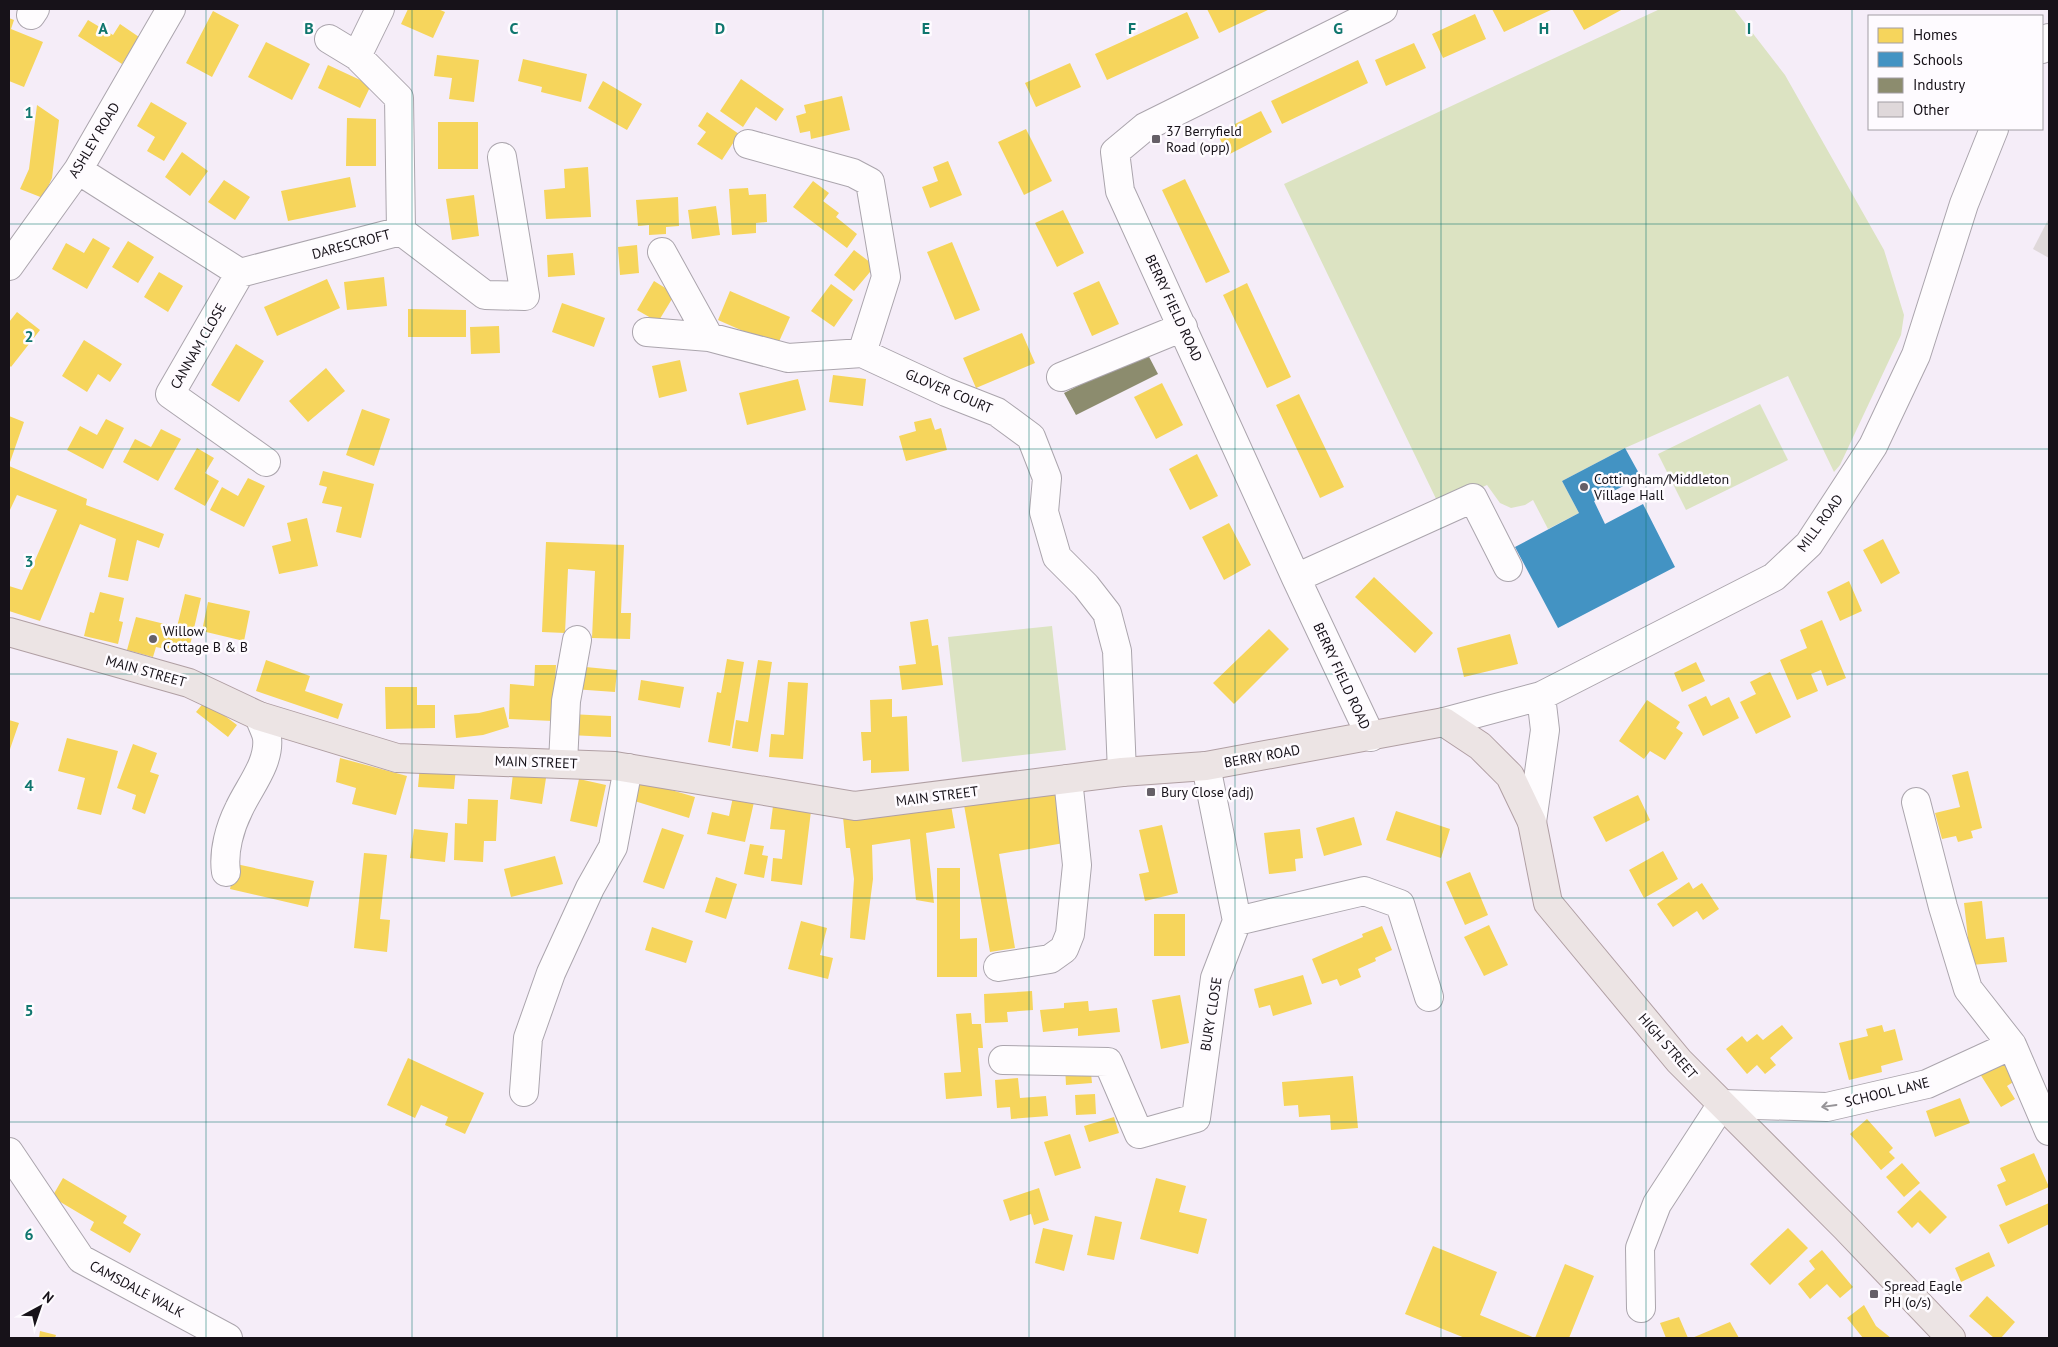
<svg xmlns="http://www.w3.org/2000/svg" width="2058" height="1347" font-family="'PT Sans',sans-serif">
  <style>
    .green { fill: #dce3c2 }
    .homes { fill: #f6d55c }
    .schools { fill: #4393c3 }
    .industry { fill: #8c8c6e }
    .building { fill: #dfd8da }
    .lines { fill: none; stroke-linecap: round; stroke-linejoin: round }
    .minor-casing { stroke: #aba5ad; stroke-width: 30 }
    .major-casing { stroke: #b09fa3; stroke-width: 30 }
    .minor { stroke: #fefcfe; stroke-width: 28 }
    .major { stroke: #ece4e4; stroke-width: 28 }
    .oneway { stroke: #969397 }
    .grid { fill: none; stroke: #0f766e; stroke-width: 1; stroke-opacity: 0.55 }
    .poi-dot { fill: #655f67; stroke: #fefbff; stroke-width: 2 }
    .labels { text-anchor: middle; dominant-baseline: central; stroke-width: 5; stroke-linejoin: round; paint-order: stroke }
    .poi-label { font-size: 14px; fill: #171219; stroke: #fefbff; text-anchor: start }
    .street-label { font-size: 14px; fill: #171219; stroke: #fefbff }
    .grid-label { font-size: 16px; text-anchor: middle; font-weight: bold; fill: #0f766e; stroke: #fefbff; stroke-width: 5; stroke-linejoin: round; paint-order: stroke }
  </style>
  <rect width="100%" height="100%" fill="#f5edf8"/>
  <path class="green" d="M1660,9h74l51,66 99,175 20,65 -3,20 -61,130 -6,7 -46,-96 -163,72 -63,33 17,32 -31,16 -15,-29 -8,5 -14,3 -11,-5 -13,-18 -47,22 -156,-323z
    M1760,404l28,56 -102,50 -28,-56z
    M1052,626l14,124 -104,12 -14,-125z"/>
  <path class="homes" d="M408,9h30l7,3 -12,26 -32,-14z
    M1207,9h63l-51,24z
    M1492,9h61l-49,23z
    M1572,9h51l-39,21z
    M213,11l26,14 -27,52 -26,-14z
    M1187,12l12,26 -92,42 -12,-26z
    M1475,14l11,25 -43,19 -11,-24z
    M9,18l5,2 -3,9 32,13 -19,45 -15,-6z
    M88,20l25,15 7,-11 19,13 -17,27 -44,-28z
    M266,42l44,22 -18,36 -44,-23z
    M1414,43l12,25 -40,18 -11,-26z
    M437,55l42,5 -5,42 -25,-3 3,-21 -18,-2z
    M523,59l64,15 -6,28 -40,-10 1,-5 -24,-6z
    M1358,60l10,23 -86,41 -11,-23z
    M1070,63l11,24 -45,20 -11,-24z
    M328,65l43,20 -11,23 -42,-20z
    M741,79l43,30 -8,12 -20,-14 -13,20 -23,-16z
    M603,81l39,23 -15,26 -39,-22z
    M842,96l8,34 -39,9 -1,-8 -10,2 -4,-17 10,-3 -2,-8z
    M151,102l36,21 -23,38 -17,-10 8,-14 -18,-11z
    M37,105l22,15 -7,58 -9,20 -23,-9 9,-20z
    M1261,111l11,21 -44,23 -11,-22z
    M707,112l32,22 -17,26 -25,-16 9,-12 -8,-6z
    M347,118l29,1v47h-30z
    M438,122h40v47h-40z
    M1026,129l26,52 -28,14 -26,-53z
    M182,152l26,19 -18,25 -25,-19z
    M948,161l14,34 -32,13 -8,-21 16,-6 -5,-14z
    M588,167l3,50 -45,2 -2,-29 21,-2 -1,-19z
    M350,177l6,30 -68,14 -7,-30z
    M1185,179l45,93 -24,11 -44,-93z
    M224,180l26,17 -15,23 -27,-18z
    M813,181l16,12 -6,8 16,12 -3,4 21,17 -10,14 -54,-41z
    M748,188l1,7 17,-1 1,28 -11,1v10l-24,2 -3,-46z
    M474,195l5,41 -27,4 -6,-41z
    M678,197l1,29 -13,1v7l-17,1v-10l-11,1 -2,-26z
    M716,206l4,29 -28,4 -4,-29z
    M1063,210l21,43 -27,14 -22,-44z
    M93,238l17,10 -23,41 -35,-20 14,-26 18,10z
    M128,241l26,16 -16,26 -26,-16z
    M952,242l28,68 -25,10 -28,-68z
    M637,245l2,28 -19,2 -2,-28z
    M854,250l21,16 -21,25 -20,-16z
    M573,253l2,22 -27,2 -1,-22z
    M159,272l24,14 -15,26 -24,-15z
    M384,277l3,29 -40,4 -3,-28z
    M327,279l13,29 -63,28 -13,-29z
    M654,281l21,13 -17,28 -21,-12z
    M1099,281l20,43 -27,12 -19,-43z
    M1247,283l44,94 -24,11 -44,-93z
    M831,284l22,16 -19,27 -23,-16z
    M730,291l60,26 -13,29 -59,-26z
    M562,303l43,15 -11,29 -42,-15z
    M408,309l58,1v27h-58z
    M17,312l23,18 -29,37 -2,-2v-43z
    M499,326l1,27 -29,1 -1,-27z
    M1022,333l13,30 -59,25 -13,-30z
    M84,340l38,24 -12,18 -12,-8 -11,18 -25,-16z
    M236,344l28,17 -25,41 -28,-17z
    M680,360l7,31 -28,7 -7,-32z
    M326,368l19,23 -37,31 -19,-21z
    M833,375l33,4 -3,27 -34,-4z
    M798,379l8,31 -59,15 -8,-32z
    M1162,383l21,42 -27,14 -22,-42z
    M1299,394l45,93 -24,11 -44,-93z
    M362,409l28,10 -16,47 -28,-11z
    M9,416l15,6 -15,43z
    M931,418l4,12 6,-2 6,22 -41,11 -7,-25 17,-5 -2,-9z
    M106,419l18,9 -21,41 -36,-19 13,-24 17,9z
    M161,429l20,10 -23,42 -35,-19 12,-23 16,8z
    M197,448l17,10 -9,15 14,8 -14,25 -31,-17z
    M1197,454l21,42 -28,14 -21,-41z
    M9,466l78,33 -1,6 78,29 -5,14 -22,-8 -9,41 -20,-4 8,-38 -36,-15 -40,97 -31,-10v-25l13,4 35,-80 -40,-15 -8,17z
    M323,471l51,13 -13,54 -25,-6 6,-25 -20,-4 5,-16 -8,-2z
    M248,478l17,8 -21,41 -34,-17 12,-23 16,9z
    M307,518l11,48 -39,8 -7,-28 19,-5 -4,-18z
    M1229,523l22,42 -27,15 -22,-43z
    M1883,539l17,34 -19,11 -18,-34z
    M546,542l78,3 -3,68h10l-1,26 -38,-1 3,-67 -27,-2 -3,64 -23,-1z
    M1374,577l59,56 -18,20 -60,-56z
    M1849,581l13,30 -22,10 -13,-29z
    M100,592l24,6 -5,23 4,1 -5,22 -34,-8 6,-24 4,1z
    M185,594l16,4 -13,56 -32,-7 -3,10 -26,-7 9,-33 41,10z
    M208,602l42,9 -6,30 -42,-10z
    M928,619l4,27 6,-1 5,40 -41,5 -3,-24 17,-2 -6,-42z
    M1822,620l24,58 -19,8 -6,-16 -10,4 7,17 -21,9 -17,-40 27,-12 -7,-18z
    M1269,629l20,20 -55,55 -21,-21z
    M1510,634l8,30 -54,13 -7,-29z
    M727,659l17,3 -14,84 -22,-4 9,-50 4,1z
    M266,660l44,16 -5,15 38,13 -5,15 -82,-28z
    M758,660l14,2 -14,90 -26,-4 4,-28 12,2z
    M1696,662l9,19 -23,11 -8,-19z
    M535,665h21l-3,56 -44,-2 1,-35 24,2z
    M575,666l42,4 -2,22 -42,-3z
    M1770,672l21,45 -35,17 -16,-32 16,-8 -6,-12z
    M641,680l43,7 -4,21 -42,-8z
    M788,682l20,1 -5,76 -34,-2 2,-23 13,1z
    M385,687h32v18h18v23l-49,1z
    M1706,696l5,10 18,-9 10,21 -36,18 -15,-31z
    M892,699v18l15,-1 2,55 -38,2v-13l-8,1 -2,-29h10l-1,-32z
    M1647,700l33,22 -4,6 7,5 -18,27 -15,-9 -6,8 -25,-18z
    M205,701l32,24 -9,12 -32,-25z
    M504,707l5,20 -26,8 -27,3 -2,-23 25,-2z
    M569,714l42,2v21l-42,-2z
    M9,720l10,3 -10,29z
    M67,738l51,13 -17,64 -24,-6 8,-31 -27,-7z
    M133,744l24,9 -7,19 9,3 -14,39 -13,-5 4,-14 -19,-7z
    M340,758l67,18 -11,39 -44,-11 4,-16 -20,-6z
    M420,765l36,3 -2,21 -36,-2z
    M1968,771l14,57 -11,3 2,7 -15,4 -2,-6 -14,3 -7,-26 25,-6 -8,-32z
    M513,774l33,4 -4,26 -32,-5z
    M579,779l27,6 -9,42 -27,-6z
    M634,779l61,18 -6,21 -61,-19z
    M1060,788l10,54 -71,12 16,94 -25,4 -26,-147z
    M1638,795l12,25 -44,22 -13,-25z
    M733,797l21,5 -9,40 -38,-8 5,-22 17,4z
    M468,799l30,1 -2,41h-12l-1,21 -29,-2 1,-37 12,1z
    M951,805l4,23 -29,5 8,70 -18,-3 -6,-61 -38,6 1,34 -8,61 -15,-2 4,-59 -4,-31h-4l-3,-31z
    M773,806l38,5 -9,74 -31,-4 2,-23 9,1 3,-29 -15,-1z
    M1396,811l54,18 -9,29 -55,-18z
    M1354,817l8,28 -38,11 -8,-28z
    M1162,825l16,68 -33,8 -6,-27 10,-2 -10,-42z
    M662,828l22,7 -20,54 -21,-7z
    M414,829l34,4 -3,29 -35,-4z
    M1300,829l3,29 -8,1 1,12 -27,3 -5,-41z
    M750,844l14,2 -2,9 6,1 -4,22 -20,-4z
    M1663,851l15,28 -34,19 -15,-28z
    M364,853l23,2 -7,64 10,1 -3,32 -33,-4z
    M555,856l8,28 -52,13 -7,-28z
    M236,864l78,17 -6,26 -78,-18z
    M937,868h23v71l17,-1v39h-40z
    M1470,872l18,43 -23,10 -19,-43z
    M716,877l21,7 -11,35 -21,-7z
    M1689,882l4,7 9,-6 17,26 -16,11 -6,-9 -24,16 -16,-23z
    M1982,901l4,38 18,-2 3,25 -36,3 -7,-62z
    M1154,914h31v42h-31z
    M801,921l26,7 -7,27 13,3 -5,21 -40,-10z
    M1489,925l19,40 -24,11 -20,-39z
    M1382,926l10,24 -17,8 1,3 -18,8 3,8 -21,9 -3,-7 -15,5 -10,-25 51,-22 -1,-3z
    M652,927l41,14 -7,22 -41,-13z
    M1303,975l9,29 -39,12 -3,-11 -11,3 -5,-19z
    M1032,991l1,19 -26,2 1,10 -23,1 -1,-29z
    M1180,995l9,48 -28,6 -9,-49z
    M1088,1001l1,10 28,-3 3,24 -42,4v-8l-35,4 -3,-22 24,-2v-5z
    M971,1013l1,11h9l2,24h-5l4,48 -36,3 -2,-26 17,-1 -5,-58z
    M1782,1025l11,13 -23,20 6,7 -11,9 -8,-9 -10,9 -21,-25 16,-13 5,6 10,-8 6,6z
    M1882,1025l2,7 11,-3 8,31 -22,6 1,6 -33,8 -10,-37 29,-7 -2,-7z
    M408,1058l76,35 -19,41 -20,-9 3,-8 -27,-12 -6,13 -28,-13z
    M2005,1058l13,21 -11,7 8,13 -14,8 -21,-33z
    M1090,1064l2,19 -26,2 -1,-19z
    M1353,1076l5,52 -27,2 -1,-15 -31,2 -1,-12 -14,1 -2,-24z
    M1018,1078l2,20 26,-2 2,20 -37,3 -1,-12 -13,1 -2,-28z
    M1095,1094l1,20 -20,1 -1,-20z
    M1960,1098l10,25 -35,14 -9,-26z
    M1114,1117l5,16 -30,9 -5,-16z
    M1867,1119l26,29 -4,4 6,6 -14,12 -31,-36z
    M1070,1134l11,34 -26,8 -11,-34z
    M2034,1153l15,34 -43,19 -9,-21 9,-4 -6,-13z
    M1902,1163l18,20 -16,14 -18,-20z
    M63,1178l64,38 -4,7 18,11 -11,19 -40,-23 4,-8 -42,-25z
    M1156,1178l30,8 -7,26 28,7 -9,35 -58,-15z
    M1039,1188l10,32 -15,5 -3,-11 -21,7 -7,-21z
    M1920,1190l27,27 -17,17 -12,-12 -6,6 -15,-16z
    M2049,1203v21l-41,20 -9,-19z
    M1095,1216l27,6 -8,38 -27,-5z
    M1043,1228l30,7 -9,36 -29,-8z
    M1788,1228l20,20 -38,37 -20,-21z
    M1433,1246l64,26 -17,43 55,23 30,-74 29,12 -25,62h-104l-60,-24z
    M1822,1250l31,37 -13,11 -13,-14 -17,15 -12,-15 17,-15 -6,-8z
    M1989,1252l6,14 -34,16 -6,-14z
    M1987,1296l28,26 -14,16h-7l-25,-22z
    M1864,1305l12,21 15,12h-28l-16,-20z
    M1679,1317l9,21h-22l-6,-15z
    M1730,1322l9,16h-47z
    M40,1331l16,4 -1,3h-16z"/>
  <path class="schools" d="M1625,448l16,29 -47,24 11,23 38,-20 32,63 -117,61 -43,-81 64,-34 -17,-32z"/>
  <path class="industry" d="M1146,351l12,23 -82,41 -12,-22z"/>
  <path class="building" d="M2049,218v40l-16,-9z"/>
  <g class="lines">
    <g class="minor-casing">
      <path id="minor" d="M31,15l4,-6
        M329,39l28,17 42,42 2,133
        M2042,49l7,-11
        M357,56l23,-47
        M748,144l105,29 17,9 16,95 -24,76
        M78,170l162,103 161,-42 84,64 40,1 -23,-139
        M662,252l47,85
        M9,266l69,-96 93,-161
        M240,273l-70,121 96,68
        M647,332l62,5 79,21 74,-5 84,39 51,20 34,25 16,41 -3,34 13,45 29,29 21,27 10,38 5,121
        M1061,377l122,-50
        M1296,578l177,-80 35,69
        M1444,722l97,-26 233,-119 35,-33 64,-98 43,-91 48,-151 30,-75
        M1371,737l-75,-159 -176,-387 -5,-39 30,-25 238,-118
        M563,763l3,-62 11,-61
        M1916,802l27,105 25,82 44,56
        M1532,822l13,-92 -4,-34
        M226,872c-3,-21 4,-45 13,-63 10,-22 31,-46 28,-71 -1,-7 -6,-15 -8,-22
        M1237,921l127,-30 36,13 29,93
        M998,967l52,-8 14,-10 6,-15 7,-69 -9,-86
        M1003,1060l105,2 31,72 57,-16 19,-140 22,-57 -31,-155
        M524,1092l4,-54 23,-65 39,-85 23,-41 15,-79
        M9,1152l72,107 147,79
        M1641,1308l-1,-60 17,-44 65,-100 105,3 100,-23 85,-39 37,86"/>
    </g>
    <g class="major-casing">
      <path id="major" d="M9,632l180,51 70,33 138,42 218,8 240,40 267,-34 84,-6 238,-44 36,24 30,30 22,46 16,81 131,158 166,166 106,111"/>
    </g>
    <use href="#minor" class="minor"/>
    <use href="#major" class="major"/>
  </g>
  <defs><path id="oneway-shaft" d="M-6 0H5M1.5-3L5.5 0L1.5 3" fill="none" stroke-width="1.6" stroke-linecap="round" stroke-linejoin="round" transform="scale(1.25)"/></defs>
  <use class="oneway" href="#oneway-shaft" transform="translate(1829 1106) rotate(172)"/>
  <path class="grid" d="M206,9v1329M412,9v1329M617,9v1329M823,9v1329M1029,9v1329M1235,9v1329M1441,9v1329M1646,9v1329M1852,9v1329M9,224h2040M9,449h2040M9,674h2040M9,898h2040M9,1122h2040"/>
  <g class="poi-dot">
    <rect x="1151" y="134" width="10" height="10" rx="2.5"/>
    <circle cx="1584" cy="487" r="5"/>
    <circle cx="153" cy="639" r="5"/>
    <rect x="1146" y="787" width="10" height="10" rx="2.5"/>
    <rect x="1869" y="1289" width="10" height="10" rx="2.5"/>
  </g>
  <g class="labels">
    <g class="poi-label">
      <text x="1166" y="131">37 Berryfield<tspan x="1166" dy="16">Road (opp)</tspan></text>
      <text x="1594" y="479">Cottingham/Middleton<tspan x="1594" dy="16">Village Hall</tspan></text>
      <text x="163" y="631">Willow<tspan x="163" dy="16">Cottage B &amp; B</tspan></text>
      <text x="1161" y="792">Bury Close (adj)</text>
      <text x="1884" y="1286">Spread Eagle<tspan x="1884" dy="16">PH (o/s)</tspan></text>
    </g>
    <g class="street-label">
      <text transform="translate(94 140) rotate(-59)">ASHLEY ROAD</text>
      <text transform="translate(351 244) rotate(-15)">DARESCROFT</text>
      <text transform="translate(1174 308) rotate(65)">BERRY FIELD ROAD</text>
      <text transform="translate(198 346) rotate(-60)">CANNAM CLOSE</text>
      <text transform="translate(949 391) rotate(23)">GLOVER COURT</text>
      <text transform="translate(1820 523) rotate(-54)">MILL ROAD</text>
      <text transform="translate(146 671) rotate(16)">MAIN STREET</text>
      <text transform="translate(1342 676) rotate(65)">BERRY FIELD ROAD</text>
      <text transform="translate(1262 756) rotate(-10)">BERRY ROAD</text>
      <text transform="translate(536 762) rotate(2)">MAIN STREET</text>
      <text transform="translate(937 796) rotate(-7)">MAIN STREET</text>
      <text transform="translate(1211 1014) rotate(-81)">BURY CLOSE</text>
      <text transform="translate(1668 1046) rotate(49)">HIGH STREET</text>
      <text transform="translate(1887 1092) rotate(-14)">SCHOOL LANE</text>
      <text transform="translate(137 1289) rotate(28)">CAMSDALE WALK</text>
    </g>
  </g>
  <g class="grid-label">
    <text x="103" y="34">A</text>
    <text x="309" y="34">B</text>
    <text x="514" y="34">C</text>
    <text x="720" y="34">D</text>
    <text x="926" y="34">E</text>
    <text x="1132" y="34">F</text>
    <text x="1338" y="34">G</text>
    <text x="1544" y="34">H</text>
    <text x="1749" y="34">I</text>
    <text x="29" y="118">1</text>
    <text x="29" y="342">2</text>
    <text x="29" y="567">3</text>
    <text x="29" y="791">4</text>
    <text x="29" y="1016">5</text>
    <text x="29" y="1240">6</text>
  </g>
  <rect width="2058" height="1347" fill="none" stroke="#171219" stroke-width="20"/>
  <rect x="1868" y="15" width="175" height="115" fill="#fefbff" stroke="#a29ea3"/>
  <rect x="1878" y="28" width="25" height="15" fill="#f6d55c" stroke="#a29ea3"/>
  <text x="1913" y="40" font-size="15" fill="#171219">Homes</text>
  <rect x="1878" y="52" width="25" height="15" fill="#4393c3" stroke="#a29ea3"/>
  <text x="1913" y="65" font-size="15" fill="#171219">Schools</text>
  <rect x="1878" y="78" width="25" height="15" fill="#8c8c6e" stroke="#a29ea3"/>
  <text x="1913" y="90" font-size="15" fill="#171219">Industry</text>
  <rect x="1878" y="102" width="25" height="15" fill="#dfd8da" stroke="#a29ea3"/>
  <text x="1913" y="115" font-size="15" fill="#171219">Other</text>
  <g transform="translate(40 1307) rotate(40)" stroke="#fefbff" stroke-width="4" paint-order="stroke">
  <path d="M0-4L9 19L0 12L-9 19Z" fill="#171219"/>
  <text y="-8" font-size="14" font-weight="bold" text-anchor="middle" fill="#171219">N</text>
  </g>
</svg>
